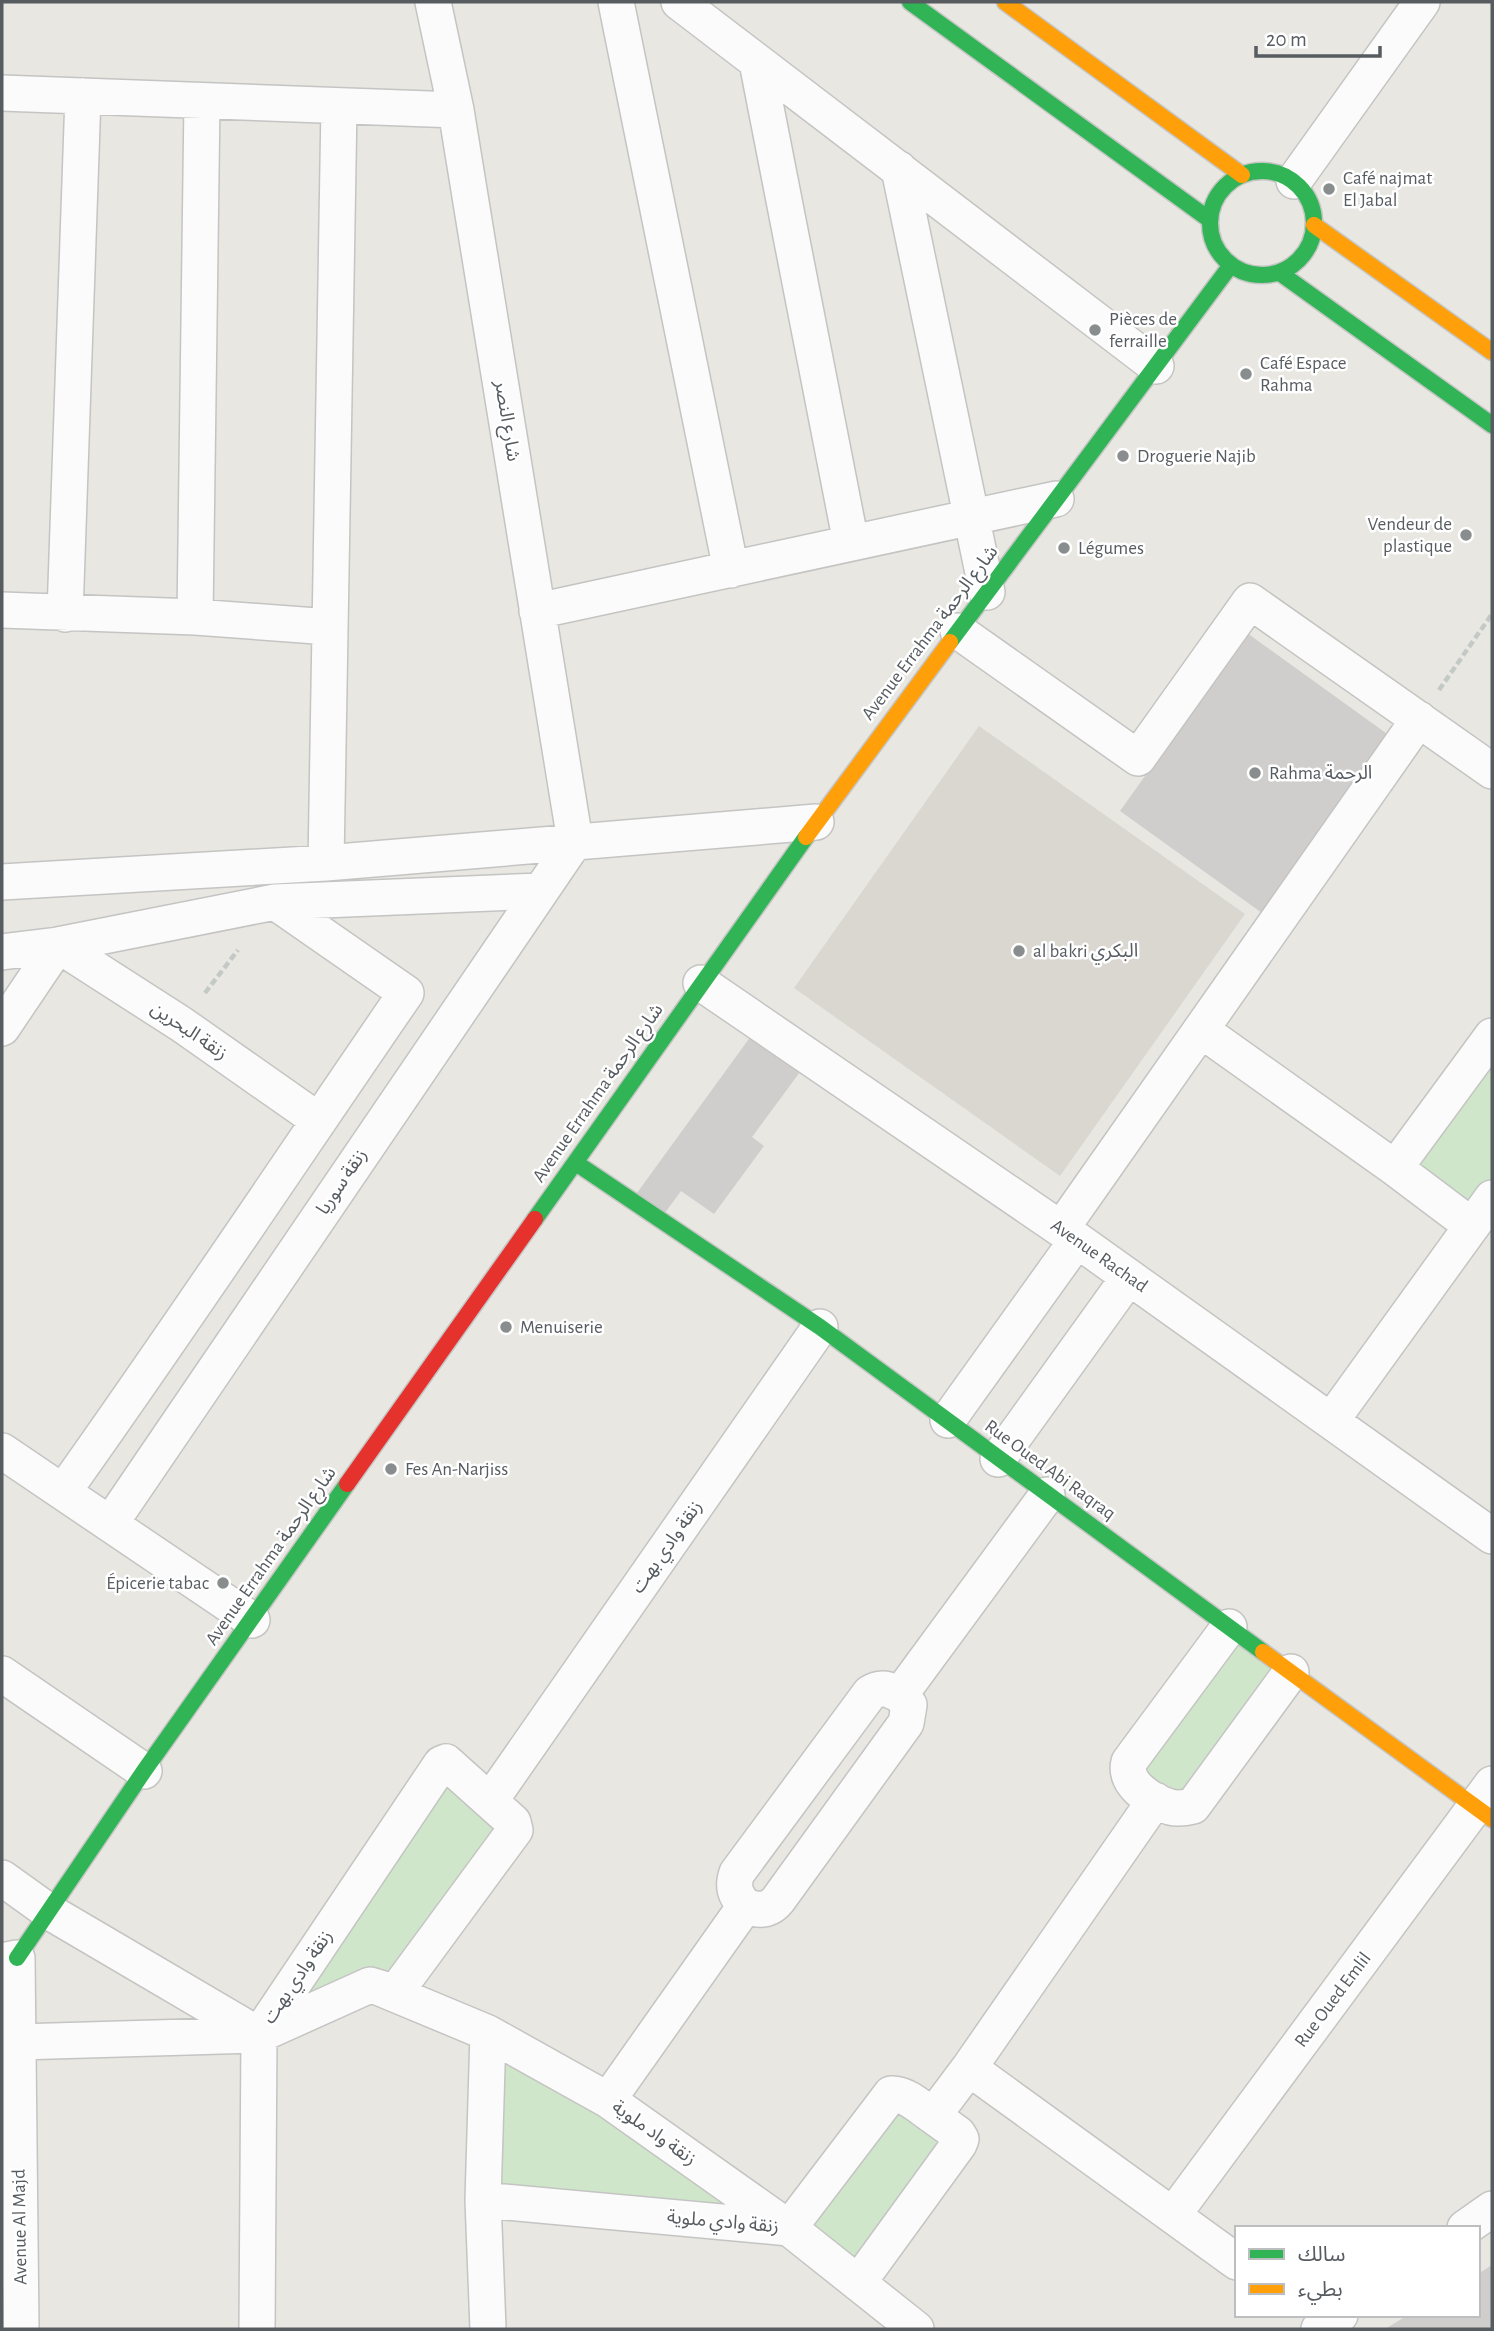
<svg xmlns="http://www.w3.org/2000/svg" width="1494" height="2331" font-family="'Alegreya Sans','Noto Sans Arabic',sans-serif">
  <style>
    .education { fill: #dad7d1 }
    .green { fill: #cfe6cb }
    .building { fill: #d0cecc }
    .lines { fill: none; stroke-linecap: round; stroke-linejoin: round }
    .street-casing { stroke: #c4c4c3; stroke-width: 38 }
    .fast-casing { stroke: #c4c5c4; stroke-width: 19 }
    .slow-casing { stroke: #c4c5c4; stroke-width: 19 }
    .jam-casing { stroke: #c4c5c4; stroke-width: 19 }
    .path { stroke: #c3cac6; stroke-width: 4.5; stroke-dasharray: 7 3.5; stroke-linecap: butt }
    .street { stroke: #fcfbfb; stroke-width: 35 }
    .fast { stroke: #30b455; stroke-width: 16 }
    .slow { stroke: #ff9f0a; stroke-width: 16 }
    .jam { stroke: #e5322d; stroke-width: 16 }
    .poi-dot { fill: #8a8d8e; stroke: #fff; stroke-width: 2.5 }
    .labels { text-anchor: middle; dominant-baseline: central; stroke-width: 5; stroke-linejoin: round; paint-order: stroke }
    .poi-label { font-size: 19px; fill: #575c61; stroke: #fff; text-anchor: start }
    .street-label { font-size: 19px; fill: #575c61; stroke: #fff }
  </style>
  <rect width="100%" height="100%" fill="#e8e7e2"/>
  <path class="education" d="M979,726l266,188 -185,262 -266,-188z"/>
  <path class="green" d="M1492,1036v162l-20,28 -77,-58z
    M1229,1627l62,45 -98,134 -64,-27z
    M448,1765l61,66 -125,154 -125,50z
    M488,2033l301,195 118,-130 51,36 -100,149 -69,-55 -294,-40z"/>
  <path class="building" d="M1247,633l143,103 -128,177 -142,-102z
    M751,1036l49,36 -48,65 12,9 -50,68 -33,-23 -19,26 -28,-20z
    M1492,2265v64h-107l23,-14h70v-41z"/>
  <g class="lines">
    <g class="street-casing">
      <path id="street" d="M616,2l115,568
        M679,2l477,364
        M757,62l94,481
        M2,93l454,17
        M899,169l88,423
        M1294,181l128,-179
        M2,610l193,7 135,10
        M537,611l519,-112
        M65,614l18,-518
        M195,617l7,-516
        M958,631l180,127 112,-157 242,170
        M326,863l13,-757
        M2,882l324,-19 490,-41
        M58,945l123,79 137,96
        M2,952l56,-7 217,-43 265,-11
        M701,983l376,257 415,296
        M2,1028l56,-83
        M1201,1030l194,138 77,58
        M1395,1168l97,-132
        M1061,1229l358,-510
        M948,1420l129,-180
        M1331,1421l161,-223
        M2,1451l250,169
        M998,1459l131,-182
        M63,1492c117,-164 229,-333 343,-499l-131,-91
        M110,1524l465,-683 -119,-731 -23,-108
        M1229,1627l-100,135c-6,22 22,39 41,45 8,2 15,1 23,-1l98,-134
        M2,1674l142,97
        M490,1801l330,-474
        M2,1878l46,33 211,124
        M745,1906c13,5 24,5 33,-6l128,-177 3,-18 -9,-10
        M2,1961l15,-3 4,371
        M488,2033l-5,167 5,129
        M18,2042l241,-7 111,-50 10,3 108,45 120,67 181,128 127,101
        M969,2068l268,194
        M608,2100l137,-194c-10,-11 -13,-19 -8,-33l133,-180c11,-7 19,-4 30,2l147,-200
        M483,2200l306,28 102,-134c15,-1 30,14 42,22
        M1173,2215l319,-431
        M1465,2228l27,-19
        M858,2283l101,-139 2,-5 -3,-5 -25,-18 36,-48 186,-268
        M257,2329l2,-294 182,-271 5,-2 67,60 2,8 -120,163
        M1319,2329l21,-14"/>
    </g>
    <g class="fast-casing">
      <path id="fast" d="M910,2l300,218
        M1210 223a52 52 0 1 1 104 0a52 52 0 1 1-104 0Z
        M1280,273l212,152
        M950,642l281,-377
        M576,1163l244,164 443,325
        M535,1219l271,-382
        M17,1958l127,-187 203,-287"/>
    </g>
    <g class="slow-casing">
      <path id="slow" d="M1005,2l237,173
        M1314,225l178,127
        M806,837l144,-195
        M1263,1652l229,167"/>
    </g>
    <g class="jam-casing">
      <path id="jam" d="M347,1484l188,-265"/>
    </g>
    <path class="path" d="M1439,690l53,-76
      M205,993l33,-43"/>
    <use href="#street" class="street"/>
    <use href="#fast" class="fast"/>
    <use href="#slow" class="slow"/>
    <use href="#jam" class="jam"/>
  </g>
  <g class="poi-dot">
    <circle cx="1329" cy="189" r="7"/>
    <circle cx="1095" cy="330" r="7"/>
    <circle cx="1246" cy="374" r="7"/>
    <circle cx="1123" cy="456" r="7"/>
    <circle cx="1466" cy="535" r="7"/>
    <circle cx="1064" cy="548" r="7"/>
    <circle cx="1255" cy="773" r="7"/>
    <circle cx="1019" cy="951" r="7"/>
    <circle cx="506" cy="1327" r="7"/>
    <circle cx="391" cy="1469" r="7"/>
    <circle cx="223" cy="1583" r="7"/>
  </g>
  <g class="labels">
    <g class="poi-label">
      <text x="1343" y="178">Café najmat<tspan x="1343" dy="22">El Jabal</tspan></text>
      <text x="1109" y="319">Pièces de<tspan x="1109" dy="22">ferraille</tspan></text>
      <text x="1260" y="363">Café Espace<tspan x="1260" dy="22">Rahma</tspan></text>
      <text x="1137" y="456">Droguerie Najib</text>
      <text x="1452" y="524" text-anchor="end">Vendeur de<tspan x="1452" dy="22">plastique</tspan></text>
      <text x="1078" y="548">Légumes</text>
      <text x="1269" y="773">Rahma الرحمة</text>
      <text x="1033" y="951">al bakri البكري</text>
      <text x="520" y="1327">Menuiserie</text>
      <text x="405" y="1469">Fes An-Narjiss</text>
      <text x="209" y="1583" text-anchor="end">Épicerie tabac</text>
    </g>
    <g class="street-label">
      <text transform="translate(507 421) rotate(81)">شارع النصر</text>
      <text transform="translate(930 633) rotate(-53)">Avenue Errahma شارع الرحمة</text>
      <text transform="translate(189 1031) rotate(34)">زنقة البحرين</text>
      <text transform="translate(598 1093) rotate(-55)">Avenue Errahma شارع الرحمة</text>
      <text transform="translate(342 1182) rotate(-56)">زنقة سوريا</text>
      <text transform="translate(1099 1256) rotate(35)">Avenue Rachad</text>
      <text transform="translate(1050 1470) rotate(36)">Rue Oued Abi Raqraq</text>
      <text transform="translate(667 1547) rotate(-55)">زنقة وادي بهت</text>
      <text transform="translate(271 1556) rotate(-55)">Avenue Errahma شارع الرحمة</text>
      <text transform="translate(298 1977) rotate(-56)">زنقة وادي بهت</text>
      <text transform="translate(1333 2000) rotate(-53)">Rue Oued Emlil</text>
      <text transform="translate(654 2133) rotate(35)">زنقة واد ملوية</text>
      <text transform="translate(723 2222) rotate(5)">زنقة وادي ملوية</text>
      <text transform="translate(20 2227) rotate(-91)">Avenue Al Majd</text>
    </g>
  </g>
  <rect width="1494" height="2331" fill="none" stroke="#575c61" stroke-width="7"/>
  <rect x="1235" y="2226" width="245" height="91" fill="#ffffff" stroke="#bcbec0" stroke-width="2"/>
  <rect x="1249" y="2249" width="35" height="10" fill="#30b455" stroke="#bcbec0" stroke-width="2"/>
  <text x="1298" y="2261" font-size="21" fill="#575c61">سالك</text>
  <rect x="1249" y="2284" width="35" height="10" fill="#ff9f0a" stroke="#bcbec0" stroke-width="2"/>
  <text x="1298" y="2296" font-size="21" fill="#575c61">بطيء</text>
  <path d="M1256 46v10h124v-10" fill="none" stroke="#575c61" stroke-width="3.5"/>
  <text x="1266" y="46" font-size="21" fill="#575c61" stroke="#ffffff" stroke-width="5" paint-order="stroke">20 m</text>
</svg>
